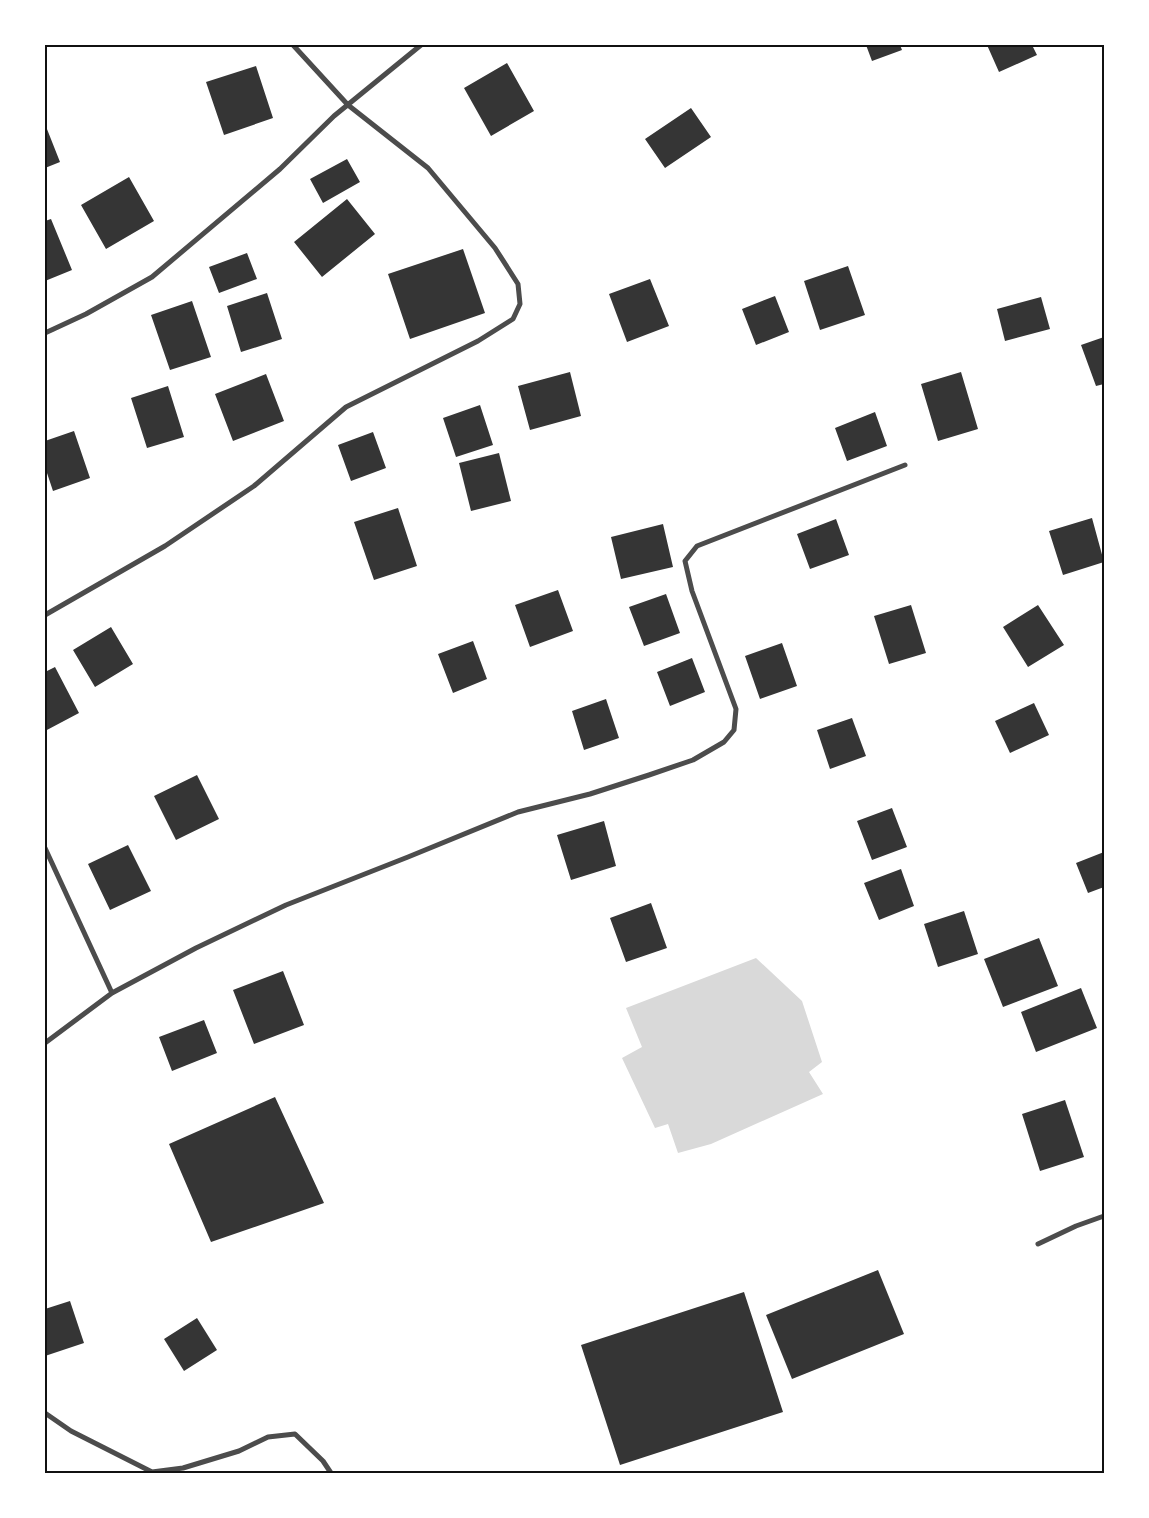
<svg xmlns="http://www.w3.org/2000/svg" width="1149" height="1518" font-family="'PT Sans',sans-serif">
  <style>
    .water { fill: #d9d9d9 }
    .building { fill: #353535 }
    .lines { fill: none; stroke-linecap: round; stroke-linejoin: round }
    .minor { stroke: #4c4c4c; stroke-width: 5 }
    .neatline { fill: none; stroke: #111; stroke-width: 2 }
  </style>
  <rect width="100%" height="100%" fill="#fff"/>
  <path class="water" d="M756,958l46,43 20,61 -13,10 14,22 -112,50 -33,9 -10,-29 -13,4 -33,-70 20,-11 -16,-39z"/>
  <path class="building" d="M866,45h34l2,5 -30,11z
    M987,45h45l5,10 -38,17z
    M507,63l27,48 -43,25 -27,-48z
    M256,66l17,52 -49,17 -18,-53z
    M691,108l20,29 -46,31 -20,-29z
    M45,124l15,38 -15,6z
    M347,159l13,23 -37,21 -13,-24z
    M129,177l25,44 -48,28 -25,-44z
    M347,199l28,35 -53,43 -28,-35z
    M51,219l21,51 -27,11v-60z
    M463,249l22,64 -75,26 -22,-65z
    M247,253l10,26 -38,14 -10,-26z
    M848,266l17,49 -45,15 -16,-49z
    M650,279l19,47 -42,16 -18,-48z
    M267,293l15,46 -41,13 -14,-46z
    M775,296l14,36 -33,13 -14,-36z
    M1041,297l9,32 -45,12 -8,-32z
    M192,301l19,56 -41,13 -19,-55z
    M1104,337v47l-8,2 -15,-41z
    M570,372l11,44 -51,14 -12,-44z
    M961,372l17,57 -40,12 -17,-57z
    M266,374l18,47 -51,20 -18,-47z
    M168,386l16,51 -37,11 -16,-50z
    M480,405l13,40 -37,12 -13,-39z
    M875,412l12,34 -40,15 -12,-33z
    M74,431l16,47 -37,13 -8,-24v-26z
    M373,432l13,36 -35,13 -13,-36z
    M499,453l12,48 -40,10 -12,-48z
    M398,508l19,58 -43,14 -20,-58z
    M1092,518l12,44 -41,13 -14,-44z
    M836,519l13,36 -39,14 -13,-35z
    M663,524l10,43 -52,12 -10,-42z
    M558,590l15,41 -43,16 -15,-42z
    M666,594l14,39 -36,13 -15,-39z
    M911,605l15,48 -37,11 -15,-48z
    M1038,605l26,40 -36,22 -25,-40z
    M111,627l22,37 -38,23 -22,-37z
    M473,641l14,38 -34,14 -15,-39z
    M782,643l15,43 -37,13 -15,-43z
    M692,658l13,34 -35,14 -13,-34z
    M55,667l24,46 -34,18v-59z
    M606,699l13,39 -35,12 -12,-39z
    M1034,703l15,32 -39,18 -15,-32z
    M852,718l14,38 -36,13 -13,-39z
    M197,775l22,44 -43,21 -22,-44z
    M892,808l15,39 -35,13 -15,-39z
    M604,821l12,45 -45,14 -14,-45z
    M128,845l23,46 -41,19 -22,-46z
    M1104,852v35l-16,6 -12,-30z
    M901,869l13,37 -35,14 -15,-37z
    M651,903l16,45 -41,14 -16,-44z
    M964,911l14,43 -40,13 -14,-43z
    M1039,938l19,48 -55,21 -19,-48z
    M283,971l21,54 -50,19 -21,-54z
    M1081,988l16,40 -61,24 -15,-40z
    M204,1020l13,33 -45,18 -13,-34z
    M275,1097l49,106 -113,39 -42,-98z
    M1065,1100l19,57 -44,14 -18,-57z
    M878,1270l26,64 -112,45 -26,-64z
    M744,1292l39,120 -163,53 -39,-120z
    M70,1301l14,42 -39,13v-47z
    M197,1318l20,32 -33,21 -20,-32z"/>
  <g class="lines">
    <path class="minor" d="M45,333l41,-19 66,-37 128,-108 54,-53 87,-71
      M45,615l120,-69 89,-60 92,-79 132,-66 35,-22 7,-15 -2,-20 -23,-36 -67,-80 -80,-63 -55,-60
      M45,848l67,145
      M45,1043l67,-50 84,-45 90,-43 122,-48 110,-45 72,-18 59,-19 44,-15 31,-18 10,-12 2,-21 -44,-118 -7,-30 12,-15 208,-81
      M1038,1244l38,-18 28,-10
      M45,1413l26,18 81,41 31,-4 56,-17 29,-14 27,-3 28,27 8,12"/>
  </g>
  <rect width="1149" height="1518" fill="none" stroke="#ffffff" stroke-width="92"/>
  <rect x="46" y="46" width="1057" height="1426" class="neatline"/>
</svg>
